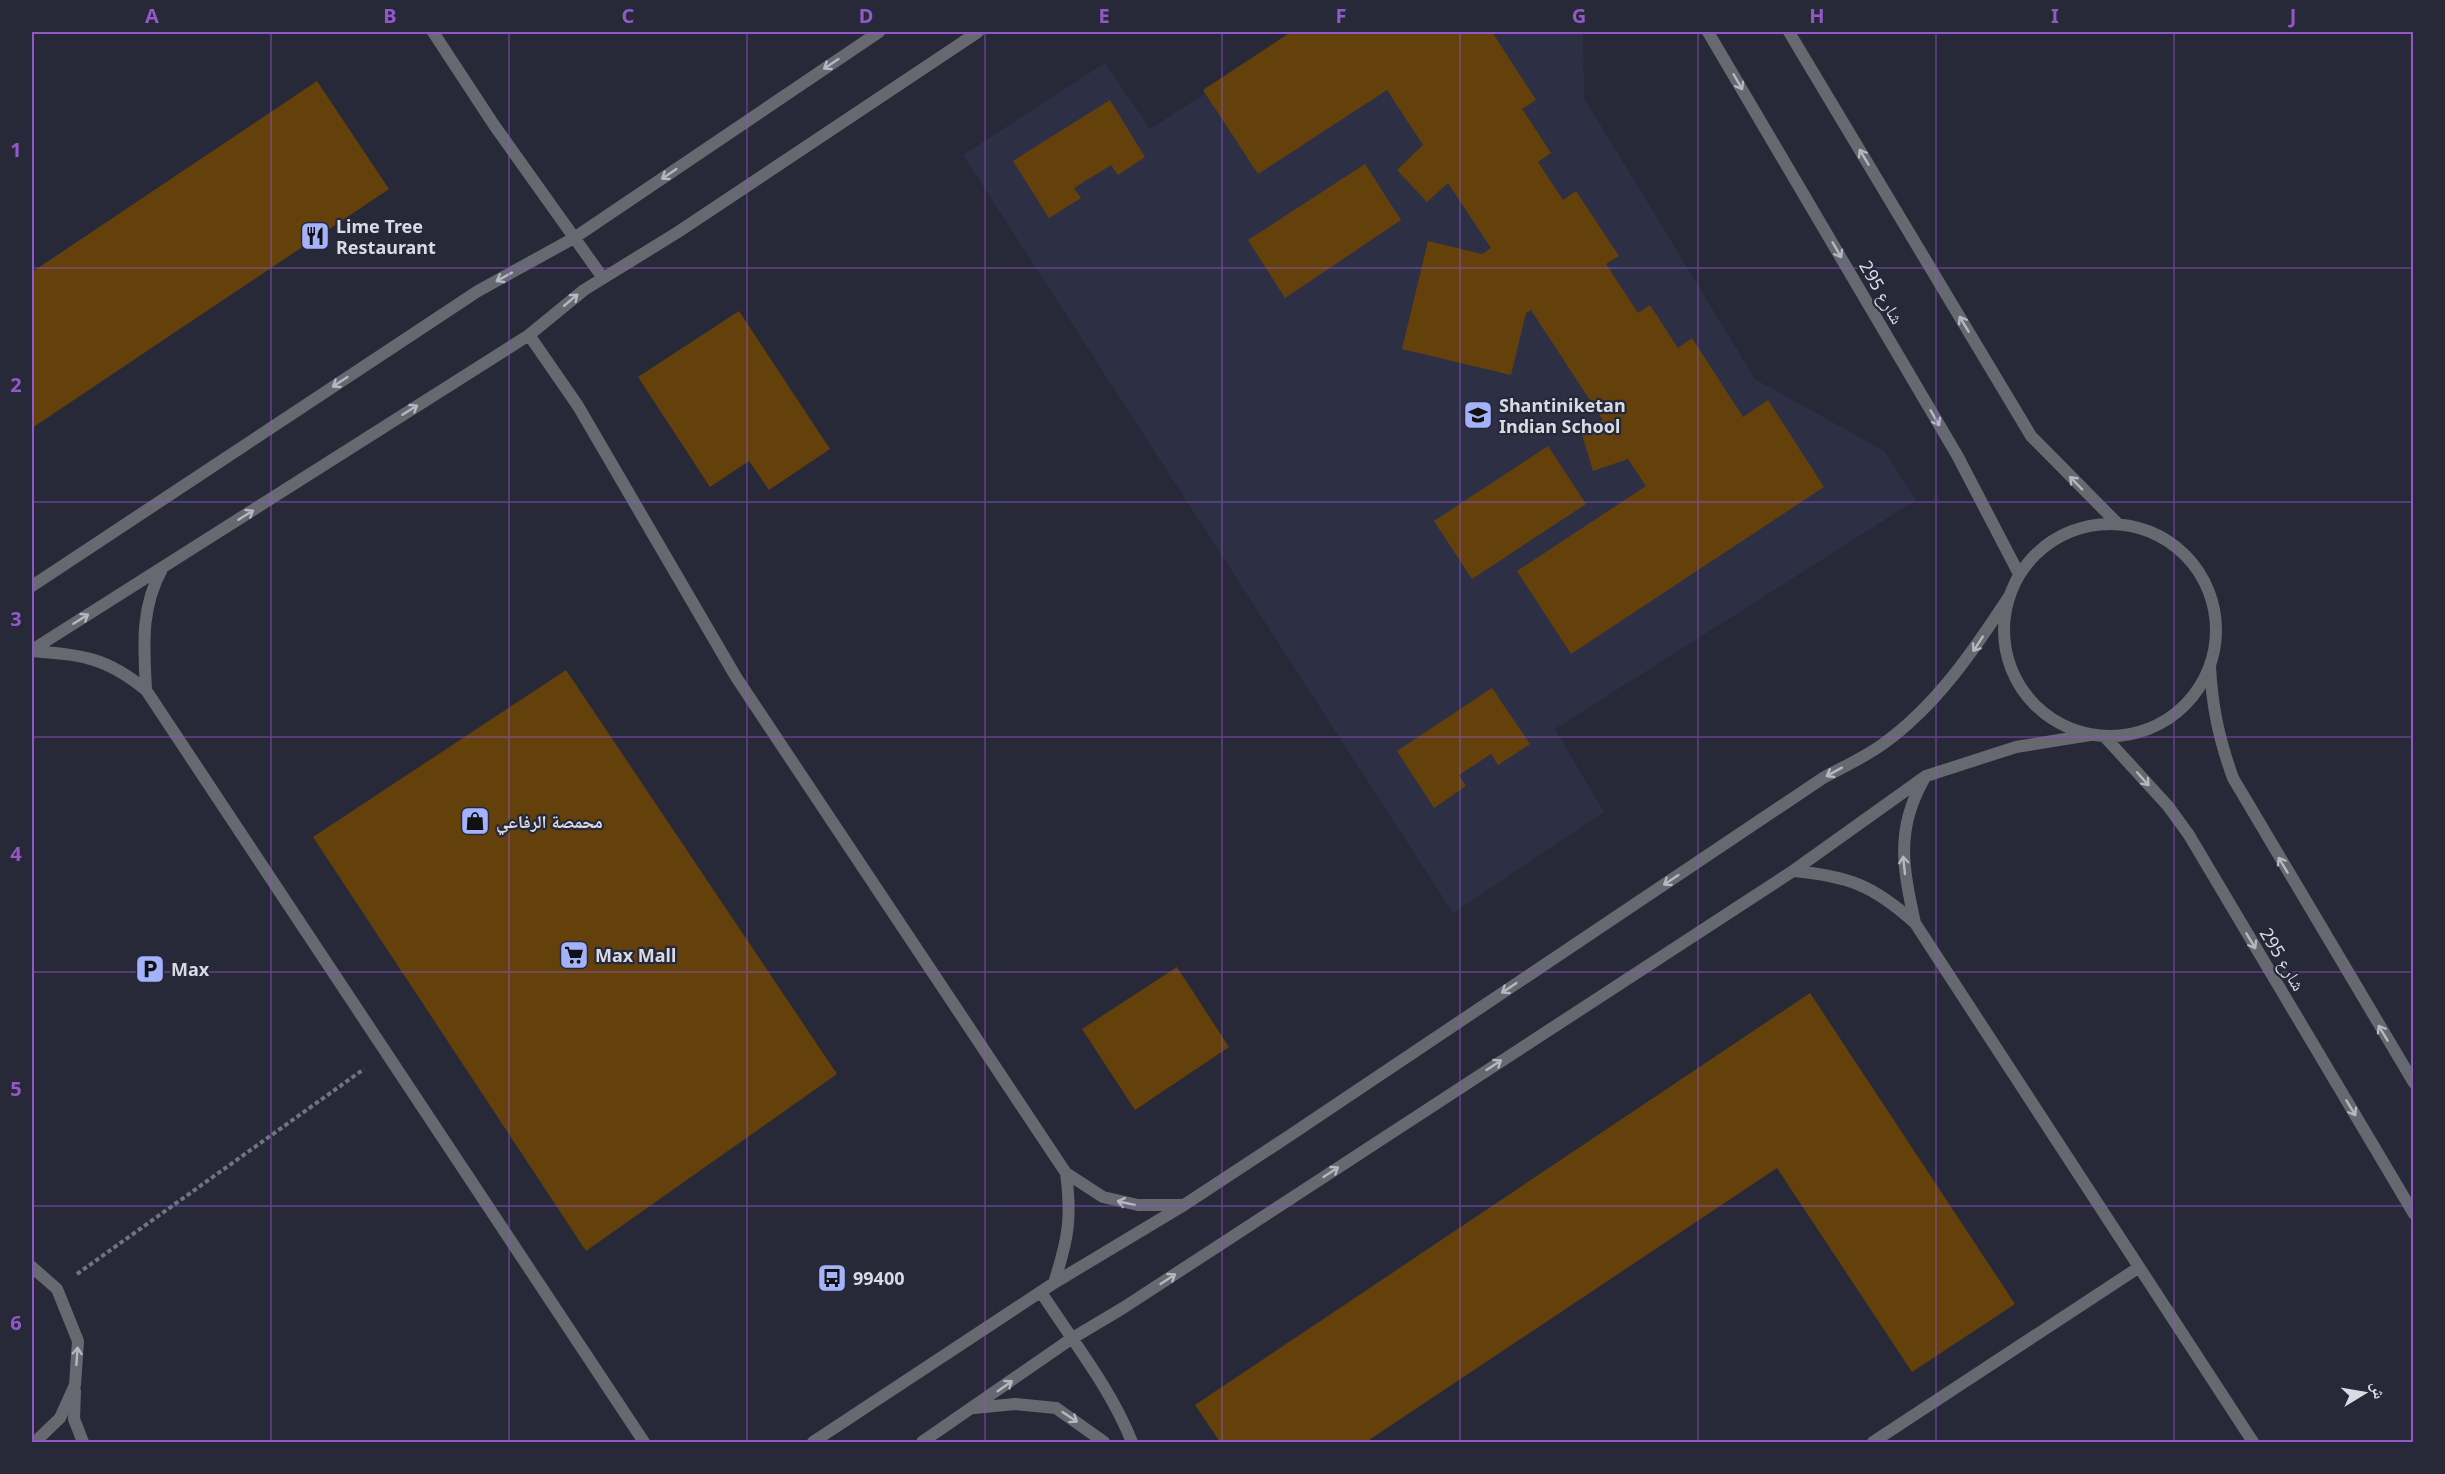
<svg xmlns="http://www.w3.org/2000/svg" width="2445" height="1474" font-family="'Noto Sans','Noto Naskh Arabic',sans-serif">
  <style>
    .built { fill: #2d3045 }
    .building { fill: #64410b }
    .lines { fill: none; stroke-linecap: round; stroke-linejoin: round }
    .path { stroke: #717380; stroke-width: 4; stroke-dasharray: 4.5 3; stroke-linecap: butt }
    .minor { stroke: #676970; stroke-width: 12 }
    .oneway { stroke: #b6b8c1 }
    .grid { fill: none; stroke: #9258c8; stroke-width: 1.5; stroke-opacity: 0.55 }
    .labels { text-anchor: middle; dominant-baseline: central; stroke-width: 4.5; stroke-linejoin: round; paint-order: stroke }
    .poi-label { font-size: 18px; font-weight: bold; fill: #d8dae4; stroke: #272938; text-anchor: start }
    .street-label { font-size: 18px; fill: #d8dae4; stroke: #272938 }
    .neatline { fill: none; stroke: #9258c8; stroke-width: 2 }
    .grid-label { font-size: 20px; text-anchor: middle; font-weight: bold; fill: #9258c8 }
  </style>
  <rect width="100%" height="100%" fill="#272938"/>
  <path class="built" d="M1300,32h283l1,66 171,281 129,72 32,49 -361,229 49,83 -151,101 -490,-758 142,-92 45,66z"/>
  <path class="building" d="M1291,32h201l44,68 -14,9 29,44 -13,9 25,38 13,-9 43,65 -13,8 32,49 12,-8 28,43 14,-10 51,79 25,-17 56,87 -253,167 -54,-83 129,-85 -18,-27 -35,12 -13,-43 23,-8 -72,-110 -5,3 -15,62 -109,-26 26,-108 54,13 9,-6 -43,-65 -21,19 -30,-32 26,-25 -36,-55 -129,84 -55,-84z
    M317,81l72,108 -357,239v-156z
    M1110,100l35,57 -27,18 -7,-10 -37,23 7,10 -32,20 -36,-57z
    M1365,164l36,56 -116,78 -37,-58z
    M739,311l91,138 -61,41 -20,-29 -39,26 -72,-110z
    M1548,446l38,58 -114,75 -38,-58z
    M566,670l271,404 -251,177 -273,-414z
    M1492,688l38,56 -32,21 -7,-11 -32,21 7,11 -32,22 -37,-57z
    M1177,967l52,80 -94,63 -53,-81z
    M1810,993l205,311 -103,68 -135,-204 -411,274h-146l-25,-37z"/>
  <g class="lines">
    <path class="path" d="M77,1274l287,-205"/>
    <path class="minor" d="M433,32l61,93 109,153
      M1708,32l249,423 62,119
      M1789,32l242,404 87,88
      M529,335l49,71 158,271 330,496
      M2004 630a106 106 0 1 1 212 0a106 106 0 1 1-212 0Z
      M32,586l446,-295 96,-53 305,-206
      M32,650l497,-315 55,-45 94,-58 300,-200
      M32,651c50,4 74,6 114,39l498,752
      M2210,666c2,41 9,73 23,112l181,305
      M146,690c-2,-43 -6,-81 16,-121
      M2104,736l64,70 21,29 225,379
      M1793,871c55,5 80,14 122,52l338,519
      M1915,923c-12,-55 -20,-93 9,-144
      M32,1267l25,22 21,52 -3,44 -15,33 -25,24
      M1054,1283c14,-44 18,-64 12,-110l37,24 35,8h45
      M1041,1292c32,50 69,95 91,150
      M75,1391l-1,28 9,23
      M974,1408l41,-4 41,4 48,34
      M813,1442l241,-159 130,-78 102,-67 537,-360c20,-11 42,-21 60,-34 54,-39 91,-94 127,-149
      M922,1442l149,-103 52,-31 670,-437 133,-95 90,-29 74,-12
      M1873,1442l265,-174"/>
  </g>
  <defs><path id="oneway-shaft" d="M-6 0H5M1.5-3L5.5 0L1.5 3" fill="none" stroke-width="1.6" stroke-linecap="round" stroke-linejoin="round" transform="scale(1.5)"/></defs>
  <g class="oneway">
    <use href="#oneway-shaft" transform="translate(831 64) rotate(146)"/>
    <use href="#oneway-shaft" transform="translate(1738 82) rotate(60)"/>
    <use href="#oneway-shaft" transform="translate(1864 157) rotate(-121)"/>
    <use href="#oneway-shaft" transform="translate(669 174) rotate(146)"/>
    <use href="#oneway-shaft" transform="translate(1837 250) rotate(60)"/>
    <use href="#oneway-shaft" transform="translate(504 277) rotate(151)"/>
    <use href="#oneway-shaft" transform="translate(571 300) rotate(-40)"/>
    <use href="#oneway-shaft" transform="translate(1964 324) rotate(-121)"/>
    <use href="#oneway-shaft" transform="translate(340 382) rotate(147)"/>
    <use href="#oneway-shaft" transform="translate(410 410) rotate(-32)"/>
    <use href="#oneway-shaft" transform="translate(1935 418) rotate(60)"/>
    <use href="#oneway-shaft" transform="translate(2076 483) rotate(-134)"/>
    <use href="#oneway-shaft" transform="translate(246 515) rotate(-32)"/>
    <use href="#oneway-shaft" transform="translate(81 619) rotate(-32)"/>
    <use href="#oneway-shaft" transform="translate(1978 644) rotate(123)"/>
    <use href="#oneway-shaft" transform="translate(1834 772) rotate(151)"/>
    <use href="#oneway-shaft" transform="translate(2143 779) rotate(48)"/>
    <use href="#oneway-shaft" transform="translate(1904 865) rotate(-96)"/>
    <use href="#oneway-shaft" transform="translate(2283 865) rotate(-121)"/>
    <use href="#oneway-shaft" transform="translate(1671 880) rotate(146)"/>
    <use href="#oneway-shaft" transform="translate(2251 941) rotate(59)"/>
    <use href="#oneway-shaft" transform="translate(1509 988) rotate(146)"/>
    <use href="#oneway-shaft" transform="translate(2383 1033) rotate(-121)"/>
    <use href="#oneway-shaft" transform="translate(1494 1065) rotate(-33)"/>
    <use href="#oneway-shaft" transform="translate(2351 1108) rotate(59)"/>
    <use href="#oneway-shaft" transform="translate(1331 1172) rotate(-33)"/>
    <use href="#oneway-shaft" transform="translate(1126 1203) rotate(-167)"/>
    <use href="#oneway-shaft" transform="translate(1168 1279) rotate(-33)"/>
    <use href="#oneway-shaft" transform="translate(77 1356) rotate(-86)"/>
    <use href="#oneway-shaft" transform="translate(1005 1386) rotate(-35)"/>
    <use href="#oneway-shaft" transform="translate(1070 1417) rotate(34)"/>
  </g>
  <path class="grid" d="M271,32v1410M509,32v1410M747,32v1410M985,32v1410M1222,32v1410M1460,32v1410M1698,32v1410M1936,32v1410M2174,32v1410M32,268h2382M32,502h2382M32,737h2382M32,972h2382M32,1206h2382"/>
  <defs>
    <g id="restaurant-square" transform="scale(1.5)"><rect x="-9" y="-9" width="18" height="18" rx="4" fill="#a4b2fc" stroke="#272938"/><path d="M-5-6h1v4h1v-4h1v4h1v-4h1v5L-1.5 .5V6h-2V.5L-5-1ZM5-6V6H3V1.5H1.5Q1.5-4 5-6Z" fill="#111"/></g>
    <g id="school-square" transform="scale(1.5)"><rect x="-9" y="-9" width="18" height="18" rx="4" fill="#a4b2fc" stroke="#272938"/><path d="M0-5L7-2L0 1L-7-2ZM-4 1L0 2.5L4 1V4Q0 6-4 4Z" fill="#111"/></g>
    <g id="shop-square" transform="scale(1.5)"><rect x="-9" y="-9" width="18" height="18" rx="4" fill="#a4b2fc" stroke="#272938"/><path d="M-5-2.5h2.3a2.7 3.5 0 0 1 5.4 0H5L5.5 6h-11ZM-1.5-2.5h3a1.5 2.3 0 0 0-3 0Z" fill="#111"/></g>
    <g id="supermarket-square" transform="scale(1.5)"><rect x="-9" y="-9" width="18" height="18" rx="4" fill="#a4b2fc" stroke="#272938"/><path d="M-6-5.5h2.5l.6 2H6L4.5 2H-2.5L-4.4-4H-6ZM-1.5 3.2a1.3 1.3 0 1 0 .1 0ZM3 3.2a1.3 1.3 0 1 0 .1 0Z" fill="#111"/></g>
    <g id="parking-square" transform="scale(1.5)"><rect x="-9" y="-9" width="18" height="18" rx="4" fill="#a4b2fc" stroke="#272938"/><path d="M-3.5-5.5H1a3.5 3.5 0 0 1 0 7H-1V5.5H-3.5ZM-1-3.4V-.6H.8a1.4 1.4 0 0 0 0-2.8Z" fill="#111"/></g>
    <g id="bus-square" transform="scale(1.5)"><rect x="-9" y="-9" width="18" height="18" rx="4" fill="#a4b2fc" stroke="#272938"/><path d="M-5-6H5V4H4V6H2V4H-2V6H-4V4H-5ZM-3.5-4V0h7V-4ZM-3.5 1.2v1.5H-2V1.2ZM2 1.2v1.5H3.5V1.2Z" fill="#111"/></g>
  </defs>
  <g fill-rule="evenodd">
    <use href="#restaurant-square" x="315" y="236"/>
    <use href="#school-square" x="1478" y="415"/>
    <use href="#shop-square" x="475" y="821"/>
    <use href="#supermarket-square" x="574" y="955"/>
    <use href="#parking-square" x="150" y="969"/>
    <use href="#bus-square" x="832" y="1278"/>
  </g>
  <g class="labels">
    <g class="poi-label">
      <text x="336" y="226">Lime Tree<tspan x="336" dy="21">Restaurant</tspan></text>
      <text x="1499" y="405">Shantiniketan<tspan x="1499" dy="21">Indian School</tspan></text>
      <text x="496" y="821">محمصة الرفاعي</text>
      <text x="595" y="955">Max Mall</text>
      <text x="171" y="969">Max</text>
      <text x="853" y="1278">99400</text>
    </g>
    <g class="street-label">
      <text transform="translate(1882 292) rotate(60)">شارع 295</text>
      <text transform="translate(2283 959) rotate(59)">شارع 295</text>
    </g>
  </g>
  <rect width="2445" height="1474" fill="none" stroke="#272938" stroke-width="66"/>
  <g transform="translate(2364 1393) rotate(79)" stroke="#272938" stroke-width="4.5" paint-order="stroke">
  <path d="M0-4.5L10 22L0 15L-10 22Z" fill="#d8dae4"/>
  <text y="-9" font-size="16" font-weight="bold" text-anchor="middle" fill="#d8dae4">ش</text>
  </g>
  <rect x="33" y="33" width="2379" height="1408" class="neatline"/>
  <g class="grid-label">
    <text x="152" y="23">A</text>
    <text x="390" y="23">B</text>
    <text x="628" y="23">C</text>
    <text x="866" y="23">D</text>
    <text x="1104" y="23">E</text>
    <text x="1341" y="23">F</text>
    <text x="1579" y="23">G</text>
    <text x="1817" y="23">H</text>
    <text x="2055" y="23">I</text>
    <text x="2293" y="23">J</text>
    <text x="16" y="157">1</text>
    <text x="16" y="392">2</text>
    <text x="16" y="626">3</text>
    <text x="16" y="861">4</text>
    <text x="16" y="1096">5</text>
    <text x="16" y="1330">6</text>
  </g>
</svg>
